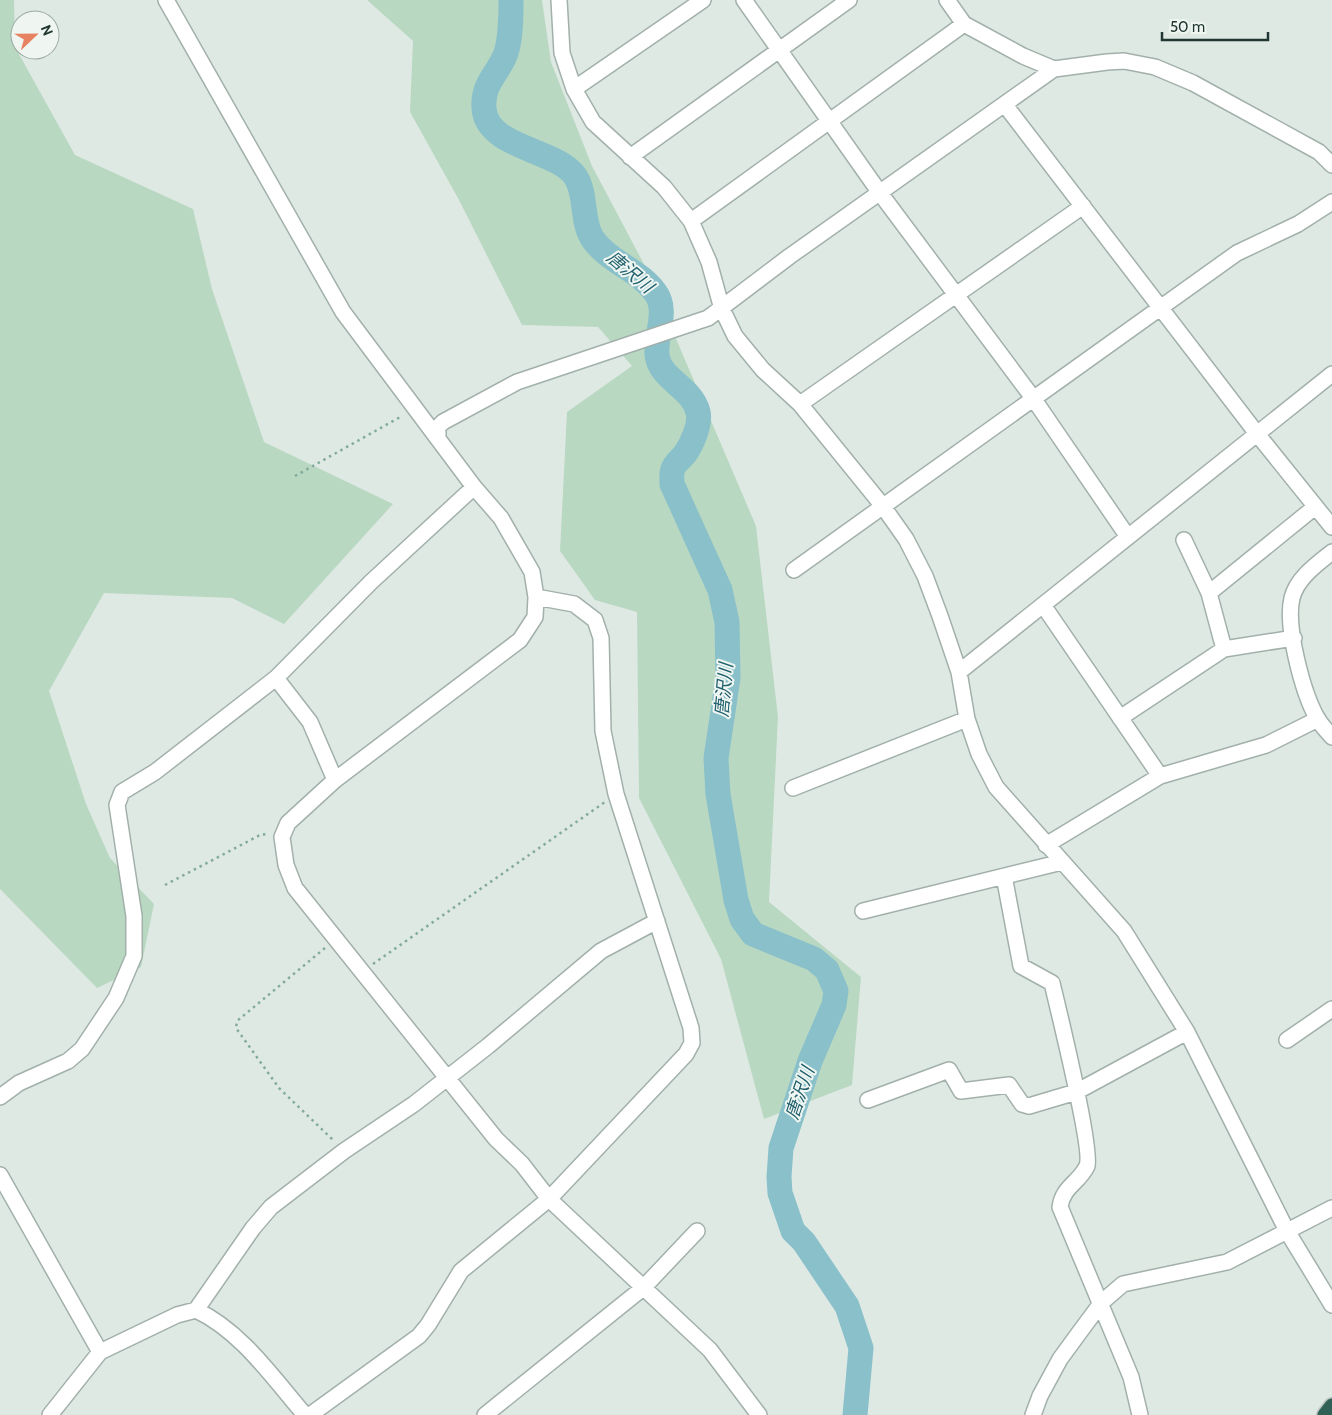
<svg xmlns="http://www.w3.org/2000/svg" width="1332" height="1415" font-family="Cabin,'Noto Sans JP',sans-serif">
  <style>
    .green { fill: #b9d8c2 }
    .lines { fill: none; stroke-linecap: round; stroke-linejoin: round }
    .river { stroke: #8ac0ca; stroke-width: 25 }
    .minor-casing { stroke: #a2b0ab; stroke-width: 18 }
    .highway-casing { stroke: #bcc3c1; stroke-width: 18 }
    .path { stroke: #82aa9e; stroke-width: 2.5; stroke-dasharray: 2.5 4; stroke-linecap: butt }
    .minor { stroke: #fff; stroke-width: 15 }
    .highway { stroke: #306157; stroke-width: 15 }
    .labels { text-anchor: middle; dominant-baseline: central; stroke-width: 4; stroke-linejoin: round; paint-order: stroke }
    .water-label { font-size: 18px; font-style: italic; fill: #21606d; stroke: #eff6f2 }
  </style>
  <rect width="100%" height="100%" fill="#dfe9e4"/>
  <path class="green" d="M0,0h14l1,47 60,108 118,54 19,80 52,153 129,62 -109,120 -52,-26 -128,-5 -55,98 37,113 24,54 44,46 -13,63 -44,21 -97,-99z
    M367,0h175l9,62 41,104 53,100 111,260 22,191 -9,185 92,75 -9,108 -88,34 -43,-160 -82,-161 -2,-186 -42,-12 -35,-49 7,-139 65,-46 -34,-39 -76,-2 -63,-125 -49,-88 3,-71z"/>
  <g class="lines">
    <path class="river" d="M511,0c0,17 0,37 -5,53 -7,20 -24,30 -22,55 2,40 72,41 91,68 12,17 6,44 17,62 16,24 46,31 63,54 14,18 0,43 2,63 3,25 35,32 41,57 3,12 -6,32 -13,42 -4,5 -11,10 -12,15 -2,4 -1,11 -1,15l48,106 7,32 1,56 -12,80 2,36 18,106 6,19 11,15 61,25 13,11 9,21 -2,14 -24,56 -29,87 -2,29 1,16 13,38 11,11 43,64 14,42 -6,67"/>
    <g class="minor-casing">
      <path id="minor" d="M166,0l177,312 131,175 27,31 31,54 4,25 -1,20 -15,23 -185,140 -47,43 -6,14 4,28 9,23 201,251 26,25 27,35 161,151 49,65
        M559,0l3,53 12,36 19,33 71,65 27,34 18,41 13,47 13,27 28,34 37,34 82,101 24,34 19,37 15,40 19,56 8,47 12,35 17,33 128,144 63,101 100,199 45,74
        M744,0l136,193 153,205 95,139
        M947,0l17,24 59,32 31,13
        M574,89l129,-89
        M1005,105l253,330 74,92
        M630,157l219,-157
        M691,221l273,-197
        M800,404l283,-198
        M438,438v-11l5,-5 74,-40 191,-64 82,-62 264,-187 53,-7 17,-1 31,6 38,16 126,69 13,13
        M1184,540l25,53 15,56
        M1332,552c-15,12 -35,26 -40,46 -7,29 11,95 25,120 4,7 10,13 15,19
        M794,570l443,-317 61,-29 34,-22
        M1209,593l106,-86
        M1043,605l117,171
        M959,672l373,-298
        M276,678l34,44 25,58
        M1120,718l104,-69 70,-11
        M793,788l174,-69
        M1046,845l114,-69 106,-31 52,-26
        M1004,876l17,90 31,17c6,25 41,168 35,183 -8,17 -24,20 -27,41l71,170 9,38
        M863,911l199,-49
        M1287,1040l45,-31
        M0,1097l19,-14 49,-22 14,-12 34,-51 18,-42v-40l-17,-111 5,-13 33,-20 121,-94 95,-96 103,-95
        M868,1100l81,-30 12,21 48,-6 13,19 7,2 47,-14 111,-60
        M0,1175l100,177
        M196,1310l57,-82 18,-21 73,-56 70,-47 74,-58 113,-95 56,-30
        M50,1415l50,-63 77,-37 19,-5c45,21 77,68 109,105
        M310,1415l109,-79 9,-11 33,-54 88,-72 137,-145 6,-11 -1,-15 -75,-234 -13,-63 -2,-93 -6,-18 -21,-16 -38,-7
        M485,1415l158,-127 54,-57
        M1033,1415l7,-19 20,-37 19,-26 23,-31 21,-18 104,-22 105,-54"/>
    </g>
    <g class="highway-casing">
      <path id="highway" d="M1325,1415l7,-9"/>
    </g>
    <path class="path" d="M295,476l107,-60
      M165,885l97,-51 6,1
      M325,948l-88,73 -1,7 43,60 55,53
      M373,964l232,-162"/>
    <use href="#minor" class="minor"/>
    <use href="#highway" class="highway"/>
  </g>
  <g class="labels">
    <g class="water-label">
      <text transform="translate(630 272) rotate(40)">唐沢川</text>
      <text transform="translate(724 690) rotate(-85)">唐沢川</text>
      <text transform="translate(800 1093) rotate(-71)">唐沢川</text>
    </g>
  </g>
  <g transform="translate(35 35) rotate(68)"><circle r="24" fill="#eff6f2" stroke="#9daaa5"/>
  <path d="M0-4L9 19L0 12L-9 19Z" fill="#e68260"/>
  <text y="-8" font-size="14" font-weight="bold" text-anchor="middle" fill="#213731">N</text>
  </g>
  <path d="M1162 32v8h106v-8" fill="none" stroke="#213731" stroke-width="2.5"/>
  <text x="1170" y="32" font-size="15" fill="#213731" stroke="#eff6f2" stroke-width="4" paint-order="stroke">50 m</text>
</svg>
